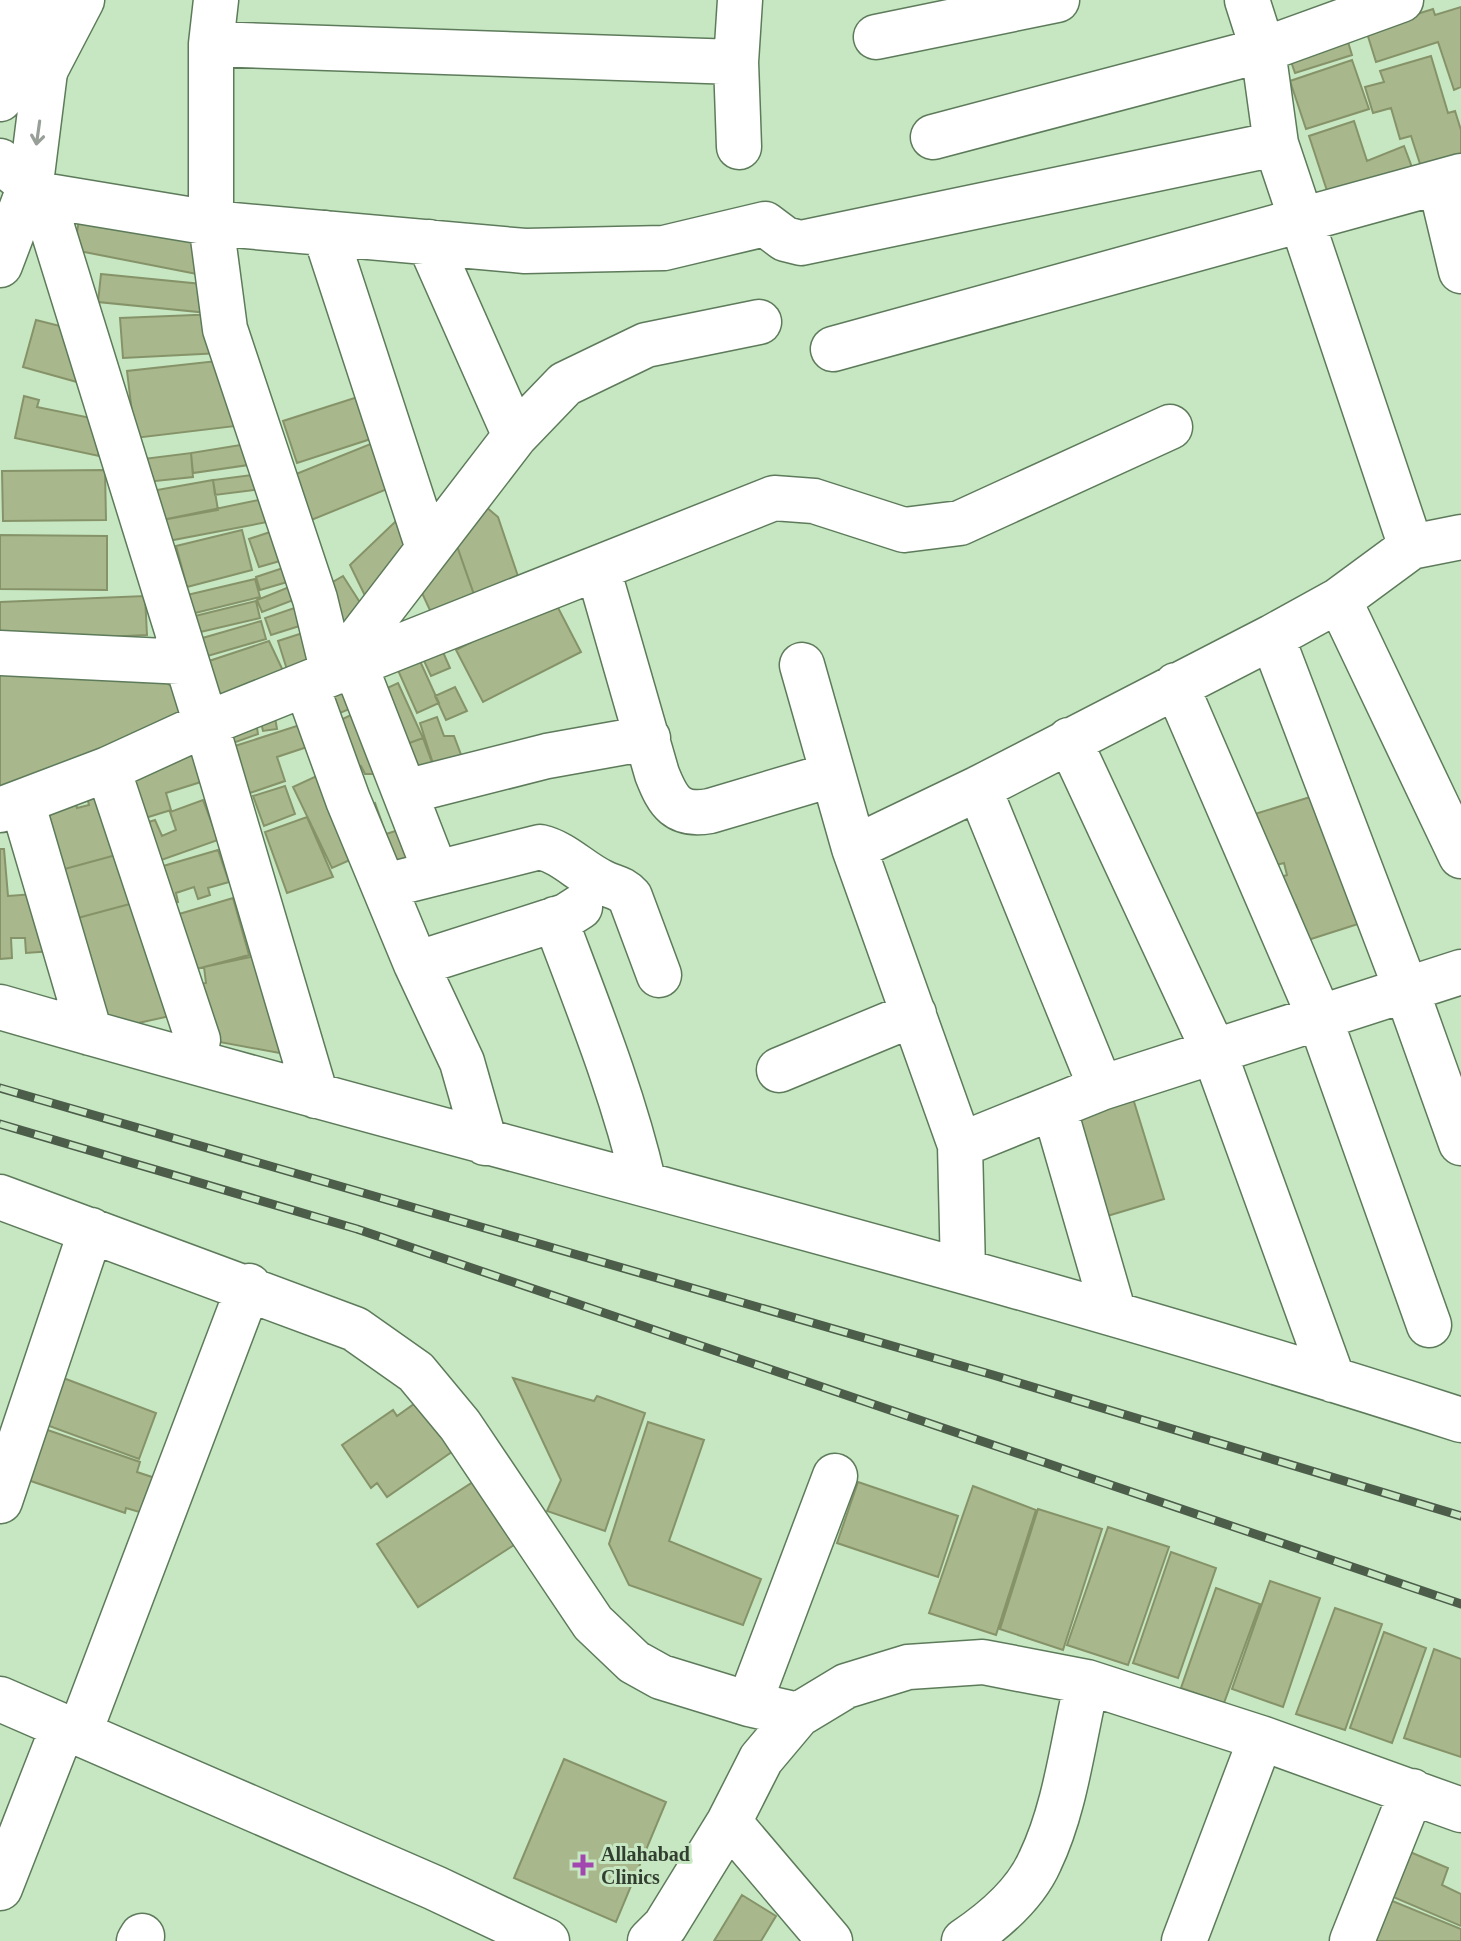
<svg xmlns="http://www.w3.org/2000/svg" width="1461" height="1941" font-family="Georgia,serif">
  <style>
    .building { fill: #a9b78c; stroke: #869369; stroke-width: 2 }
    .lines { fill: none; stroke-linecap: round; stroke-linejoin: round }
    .minor-casing { stroke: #5d7b5a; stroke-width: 47 }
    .highway-casing { stroke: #5d7b5a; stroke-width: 47 }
    .minor { stroke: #fff; stroke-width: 44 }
    .highway { stroke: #fff; stroke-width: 44 }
    .rail-casing { stroke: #4c5d4a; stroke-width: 9 }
    .rail { stroke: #c6e7c2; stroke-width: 6; stroke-dasharray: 18; stroke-linecap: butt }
    .oneway { stroke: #989f98 }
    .poi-dot { fill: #a246b0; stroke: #c6e7c2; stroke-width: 3 }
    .labels { text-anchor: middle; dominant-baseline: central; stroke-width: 6; stroke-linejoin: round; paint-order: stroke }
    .poi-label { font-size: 20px; font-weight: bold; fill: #323f30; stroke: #c6e7c2; text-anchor: start }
  </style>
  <rect width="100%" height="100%" fill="#c6e7c2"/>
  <path class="building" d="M1461,7v80l-7,3 -16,-48 -62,20 -10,-32 67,-21 2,6z
    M1345,32l7,23 -57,18 -8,-23z
    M1431,56l17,57 7,-2 6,19v28l-39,12 -11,-34 -11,3 -9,-31 -18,5 -8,-26 19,-5 -4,-11z
    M1352,60l17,49 -63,20 -16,-48z
    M1354,121l13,40 37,-15 12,32 -84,28 -23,-70z
    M80,214l124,24 3,38 -133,-26z
    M101,274l111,11 7,29 -121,-12z
    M219,314l2,39 -98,5 -3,-40z
    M36,320l28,7 13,55 -54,-15z
    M235,359l9,66 -109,13 -8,-67z
    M367,394l13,42 -83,27 -14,-42z
    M24,396l15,4 -2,7 54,11 8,38 -84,-18z
    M378,441l19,44 -93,38 -18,-45z
    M259,442l3,21 -69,10 -2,-20z
    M191,453l2,24 -47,5 -3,-23z
    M105,470l1,50 -103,1 -1,-50z
    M267,473l2,15 -54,7 -2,-15z
    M213,480l5,30 -56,10 -5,-30z
    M278,496l5,23 -115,22 -6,-21z
    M479,501l19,16 25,74 -45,15 -26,-74z
    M397,520l19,32 -44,58 -22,-45z
    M285,527l9,30 -35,10 -10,-28z
    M242,530l10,40 -65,17 -11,-41z
    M0,535l107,1v54l-107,-1z
    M456,543l22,63 -43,15 -20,-43z
    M298,563l3,15 -41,12 -4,-13z
    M343,576l25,39 -32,40 -17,-65z
    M255,579l5,18 -69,17 -4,-19z
    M299,583l5,13 -42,16 -5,-12z
    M145,596l2,39 -147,7v-40z
    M554,600l27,52 -98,50 -27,-52z
    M256,601l4,17 -64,15 -5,-16z
    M306,604l6,18 -41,13 -6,-17z
    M261,621l5,18 -62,18 -5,-18z
    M315,629l12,34 -38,13 -11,-35z
    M269,641l16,34 -68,29 -11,-42z
    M439,643l11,25 -19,8 -11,-24z
    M415,650l24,53 -22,10 -24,-54z
    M0,661l168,3v20l18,12 4,33 -190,75z
    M348,683l9,23 -32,13 -10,-23z
    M398,683l25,55 -30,11 -23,-53z
    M455,687l12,24 -21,9 -11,-24z
    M359,711l30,63h-24l-4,-8 -15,7 -22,-45z
    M274,712l3,17 -14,2 -3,-13z
    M255,716l3,18 -25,9 -4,-18z
    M437,717l7,19h10l12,32 -29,8 -17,-53z
    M306,723l7,22 -36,12 8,24 -38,13 -15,-47z
    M423,738l14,38 -31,11 -13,-38z
    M192,744l12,37 -38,12 5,17 -42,13 -17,-52z
    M321,774l38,82 -27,12 -39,-81z
    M108,783l19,69 -66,18 -19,-67 31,-9 4,14 12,-3 -4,-16z
    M285,786l10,28 -31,12 -11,-30z
    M1320,794l41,129 -53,17 -12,-35 -21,6 -10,-29 22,-7 -3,-12 -22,6 -17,-52z
    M203,800l15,40 -68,24 -14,-38 19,-6 7,16 14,-6 -6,-18z
    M375,803l11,31 19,-6 12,34 -32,19 -26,-72z
    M307,817l26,60 -46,16 -22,-61z
    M0,849h4l4,47 40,-3 5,58 -27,2 -1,-15h-14l1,20 -12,1z
    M218,850l11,32 -21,6 2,7 -12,4 -4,-12 -18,6 2,9 -13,4 -12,-37z
    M127,852l14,49 -67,18 -13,-49z
    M233,898l16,57 -64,17 -16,-55z
    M141,901l38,113 -77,17 -28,-112z
    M264,954l21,100 -87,-16 -9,-52 17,-3 -2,-16z
    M1131,1092l33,107 -60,18 -33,-107z
    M58,1376l98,37 -17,46 -98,-36z
    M513,1378l81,23 3,-5 48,17 -40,118 -58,-20 14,-31z
    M421,1399l35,50 -69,48 -10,-14 -6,5 -29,-43 51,-35 4,6z
    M648,1422l56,18 -35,101 92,38 -18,46 -114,-40 -20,-41z
    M36,1426l104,36 -3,10 18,6 -12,35 -17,-5 -1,5 -106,-36z
    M473,1482l41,63 -96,62 -41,-63z
    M858,1482l100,34 -20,61 -101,-34z
    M973,1486l63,24 -40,125 -67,-22z
    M1038,1509l64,20 -39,121 -63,-21z
    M1108,1527l61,20 -41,118 -61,-20z
    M1171,1552l45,16 -38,110 -45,-15z
    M1270,1581l50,17 -37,109 -51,-18z
    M1216,1588l44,16 -36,99 -43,-15z
    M1335,1608l47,16 -37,106 -49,-16z
    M1384,1632l42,16 -34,95 -42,-15z
    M1434,1649l27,10v98l-57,-19z
    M564,1759l102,43 -50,120 -102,-44z
    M1403,1849l45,19 -6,17 19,9v32l-77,-33z
    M742,1895l34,21 -15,25h-47z
    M1380,1896l81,33v12h-98z"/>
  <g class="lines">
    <g class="minor-casing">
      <path id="minor" d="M216,0l-5,44v179l14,106 90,270 18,74 441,-175 40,3 90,29 56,-7 210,-96
        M1247,0l16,50 13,94 135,403
        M876,37l181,-37
        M211,44l525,18
        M46,69l36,-69
        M933,137l330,-87 138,-50
        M739,147l-3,-85 4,-62
        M0,161l42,34 164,529 110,372
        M1440,183l21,88
        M42,195l169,28 314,28 139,-3 101,-24 20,15 16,4 475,-99
        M325,233l103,315
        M429,242l86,194
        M833,349l628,-173
        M598,569l59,205c11,28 20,43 53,37l121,-36
        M1339,600l122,256
        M1272,637l134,352 55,154
        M0,653l185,9
        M355,665l81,208
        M802,665l52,183
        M306,684l42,116 68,164 46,98 23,81
        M1176,685l143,331 110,309
        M1069,740l144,309 120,331
        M108,769l90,271
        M979,788l122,300
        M405,792l142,-36 101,-18
        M22,802l68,231
        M0,810l108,-41 98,-45 127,-51 182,-237 50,-52 81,-39 113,-23
        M385,886l155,-39c25,6 39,24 62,35 12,6 19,5 28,15l29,78
        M555,919c33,88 68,174 89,265
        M416,964l150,-48 14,-9
        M0,1007c486,141 979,257 1461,413
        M779,1070l135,-56
        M1054,1107l60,207
        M960,1145l141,-57 360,-116
        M0,1197l355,132 61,43 44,53 133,198 41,39 27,15 88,27 49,11
        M963,1271l-3,-126 -106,-297 125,-60 293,-151 67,-37 72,-53 50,-10
        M0,1501l91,-271
        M0,1699l435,189 112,53
        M749,1704l86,-228
        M79,1734l170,-448
        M729,1822l101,119
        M0,1888l63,-161
        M139,1941l3,-5
        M650,1941l15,-15 64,-104 32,-63 37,-44 48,-29 62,-19 75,-5 104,20 174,56 200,72
        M964,1941c30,-20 61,-46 76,-80 26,-54 33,-121 47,-179
        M1184,1941l77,-203
        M1352,1941l60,-150"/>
    </g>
    <g class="highway-casing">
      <path id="highway" d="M0,99l7,-23 8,-76
        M0,265l31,-82 23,-183"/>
    </g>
    <use href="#minor" class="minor"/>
    <use href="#highway" class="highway"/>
    <g class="rail-casing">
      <path id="rail" d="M0,1088l993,287 468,141
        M0,1124l357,105 1104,375"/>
    </g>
    <use href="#rail" class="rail"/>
  </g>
  <defs><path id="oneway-shaft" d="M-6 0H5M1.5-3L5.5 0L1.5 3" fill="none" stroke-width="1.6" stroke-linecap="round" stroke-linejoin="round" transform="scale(2)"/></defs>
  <use class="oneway" href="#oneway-shaft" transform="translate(38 133) rotate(98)"/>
  <path class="poi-dot" d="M579 1853h8v8h8v8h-8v8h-8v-8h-8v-8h8z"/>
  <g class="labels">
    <g class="poi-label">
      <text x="601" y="1854">Allahabad<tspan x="601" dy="23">Clinics</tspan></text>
    </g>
  </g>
</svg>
